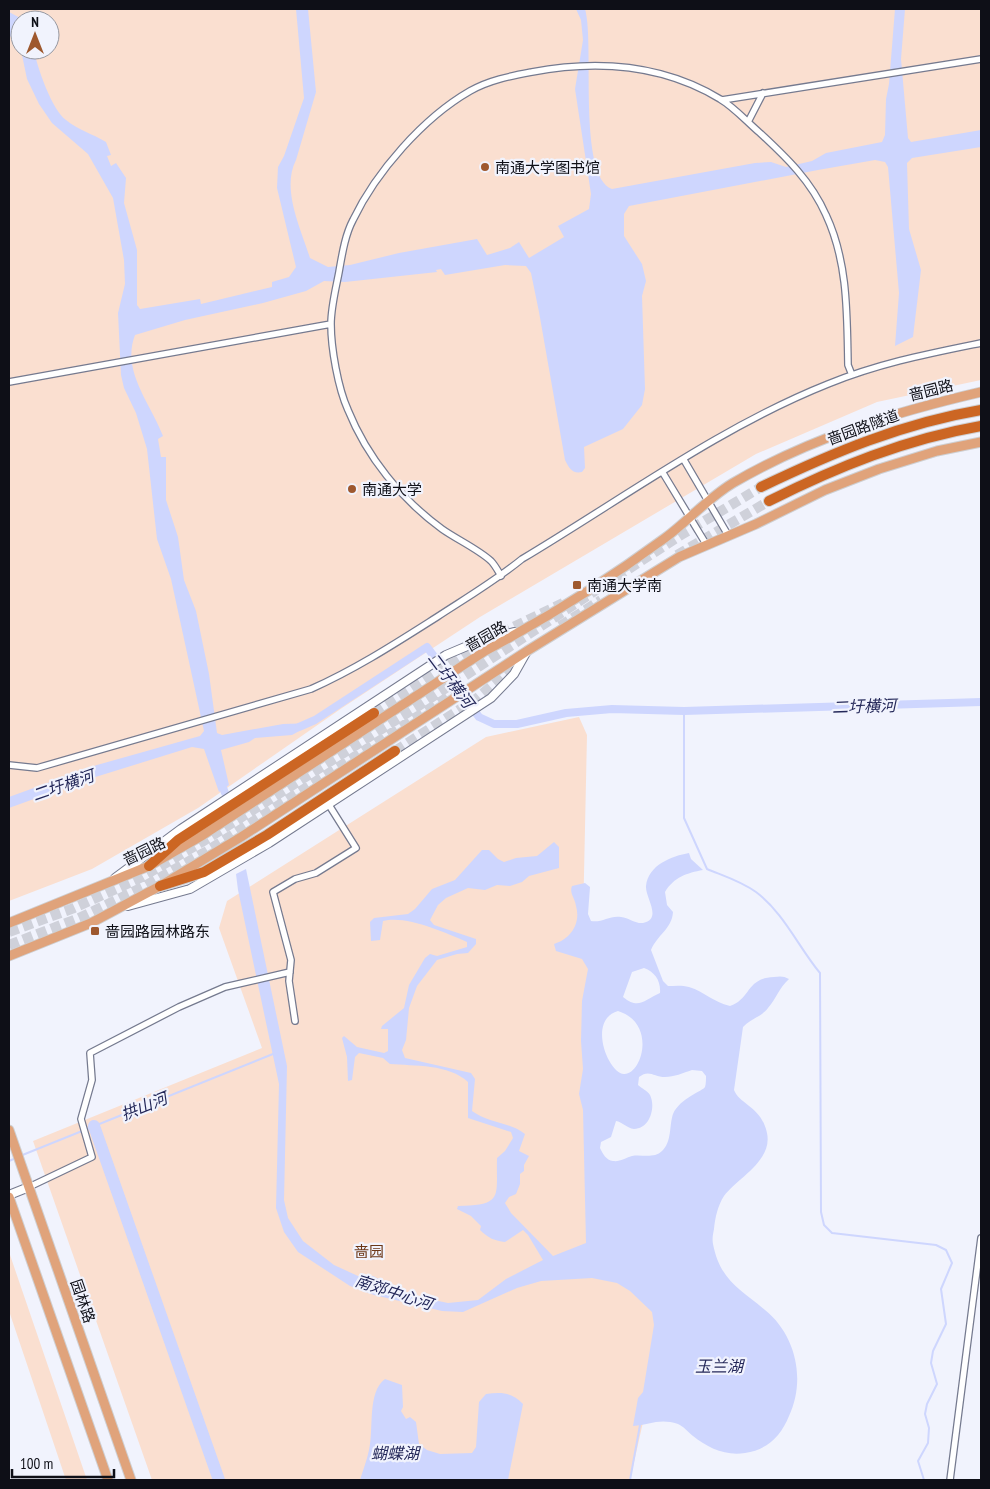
<svg xmlns="http://www.w3.org/2000/svg" width="990" height="1489" font-family="'PT Sans Narrow','Noto Sans SC',sans-serif">
  <style>
    .green { fill: #fadfd0; fill-rule: evenodd }
    .water { fill: #ced6fe; fill-rule: evenodd }
    .lines { fill: none; stroke-linecap: round; stroke-linejoin: round }
    .stream { stroke: #ced6fe; stroke-width: 2 }
    .canal { stroke: #ced6fe; stroke-width: 8 }
    .river { stroke: #ced6fe; stroke-width: 12 }
    .highway-tunnel { stroke: #cfd1da; stroke-width: 10; stroke-dasharray: 10 5; stroke-linecap: butt }
    .street-casing { stroke: #757a8f; stroke-width: 8 }
    .secondary-casing { stroke: #757a8f; stroke-width: 10 }
    .primary-casing { stroke: #cfcfd1; stroke-width: 11 }
    .highway-casing { stroke: #cfcfd1; stroke-width: 12 }
    .street { stroke: #fff; stroke-width: 5.5 }
    .secondary { stroke: #fff; stroke-width: 8 }
    .primary { stroke: #e0a37b; stroke-width: 9 }
    .highway { stroke: #cc6623; stroke-width: 10 }
    .poi-dot { fill: #9e582e; stroke: #f1f3fd; stroke-width: 2 }
    .labels { text-anchor: middle; dominant-baseline: central; stroke-width: 4.5; stroke-linejoin: round; paint-order: stroke }
    .poi-label { font-size: 15px; fill: #0e0f17; stroke: #f1f3fd; text-anchor: start }
    .street-label { font-size: 15px; fill: #0e0f17; stroke: #f1f3fd }
    .park-label { font-size: 15px; fill: #6c3717; stroke: #f1f3fd }
    .water-label { font-size: 16px; font-style: italic; fill: #242859; stroke: #f1f3fd }
  </style>
  <rect width="100%" height="100%" fill="#f1f3fd"/>
  <path class="green" d="M9,9h972v371l-104,22 -121,52 -276,163 -138,91 -144,100 -106,61 -83,32zM20,20h30v30h-30z
    M579,717l8,18 -4,186 13,79 -4,195 78,107 -40,178h-478l-119,-339 229,-93 -43,-120 8,-27 259,-164z
    M9,1252l78,228h-21l-57,-169z"/>
  <path class="water" d="M296,9h12l8,83 -20,68c-15,29 5,69 14,98l18,9 22,-2 49,-12 78,-14 10,16 23,-7 9,-6 10,16 35,-21 -6,-11 31,-17 2,-15 -16,-105 8,-49 -2,-20 -5,-11h9c10,34 -8,167 27,180l143,-26 16,-1 15,5 26,-6 14,-8 56,-11 3,-7 1,-36 3,-15 6,-75h10l-4,50 7,79 3,4 70,-12v17l-69,11 -5,5 2,66 12,41 -8,67 -18,9 4,-53 -11,-126 -3,-5 -10,-2 -57,10 -189,36 -5,8v22l18,28 4,17 -4,15 3,93 -3,16 -19,24 -39,18 1,21 -3,4c-10,2 -13,-4 -17,-12l-26,-148 -8,-39 -5,-7 -21,-1 -60,10 -4,-6 -5,1 1,2 -92,10 -21,-1 -18,10 -43,12 -78,17 -50,15c-14,36 16,69 28,101l-5,3 3,18h5v43l12,37 6,43 12,31 13,63 8,59 5,2 61,-11 31,-1 -22,12 -37,3 -6,4 -28,8 8,35 -10,7 -15,-43 -12,-2 -103,32 -80,29v-11l88,-32 103,-29 4,-5 -33,-152 -14,-40 -10,-90 -11,-36 -12,-25 -3,-13 -3,-62 7,-29 -1,-24 -11,-62 -25,-44 -36,-31 -13,-19 -12,-25 -5,-24 -13,-21v-22l15,8h-4v30h14c3,17 18,60 32,70 12,10 27,14 40,22l5,13 -4,1 4,10 5,-3 10,15 -2,25 13,47v55l3,4 60,-10 1,5 71,-17v-5l17,-5 7,-10 -19,-79 1,-21 6,-11 20,-58z
    M554,842l5,5v21l-30,8 -7,6 -12,4 -13,-1 -12,5 -17,-2 -22,10 -8,7 -8,15 4,5 42,14v5l-8,9 -11,1 -20,6 -20,26 -8,22 -3,32 -4,10 3,8 66,15 4,6 -3,32c16,12 38,11 53,23l-6,17 10,5 -5,9v6l-4,3v10l-4,10 -7,3 -4,6 6,10 42,43 33,-13 -3,-133 -4,-16 4,-25 -2,-28 1,-40 6,-32 -6,-10 -26,-8 -2,-7c17,-5 27,-21 22,-38 -1,-8 -7,-13 -4,-20l13,-3 5,4 -2,27 3,7c11,2 19,-6 30,-4 8,1 15,7 22,6 20,-4 2,-26 3,-37 2,-21 26,-30 43,-33l2,6 12,11c-16,3 -29,7 -38,22l2,13 6,7c-1,17 -16,23 -22,38l12,31 5,5c6,0 14,-1 21,1 16,5 24,15 41,19 21,-7 16,-28 44,-29 6,-1 10,-1 15,2 -10,9 -13,20 -21,29 -7,9 -18,11 -25,19l-9,63c6,15 27,16 33,43 6,28 -30,45 -43,63 -6,9 -9,22 -10,33 -1,5 -2,10 -1,15 7,36 26,44 52,66 31,25 41,70 24,106 -8,20 -22,34 -44,37 -20,3 -37,-5 -52,-17 -5,-4 -10,-10 -15,-12 -19,-6 -28,1 -45,2l5,-28 5,-6 11,-67 -2,-13 -22,-21 -13,-8 -25,-5 -51,3 -24,7 -54,24 -21,-1 -68,-16 -24,-9 -52,-34 -14,-20 -8,-24 3,-124 -41,-194 -2,-16 10,-5 41,197 -3,134 4,18 15,23 31,24 24,11h15l30,16 21,6 24,5 30,-3 28,-21 37,-19 -15,-25 -5,-5 -18,12c-10,-1 -17,-4 -25,-12l1,-4 -10,-10 -14,-7 1,-3c46,-1 38,-9 39,-48l8,-7 8,-13 -2,-6 -43,-14v-36c-19,-18 -54,-16 -78,-18l-7,-6 -24,-5 -4,4 -3,23 -4,1 -1,-24 -5,-19 2,-2 13,11 27,6 4,-2v-22h-7l1,-3 22,-18 5,-23 16,-27 5,-4 7,2 30,-9v-5c-23,-10 -61,-27 -84,-21l-3,19 -9,1 -1,-19 4,-4 34,-4 7,-5 17,-20 23,-9 27,-30h7l9,9 6,3 12,-4 21,-2zM644,968c11,4 17,13 16,25 -16,7 -21,17 -37,4l9,-25zM618,1011c39,12 24,64 6,63 -16,-1 -37,-54 -6,-63zM692,1070l10,1 4,5c0,3 0,8 -1,11 -2,4 -25,11 -32,27 -4,12 -1,28 -11,37 -8,8 -21,3 -30,5 -7,2 -12,6 -19,5 -7,-1 -10,-7 -13,-13l1,-6 10,-5 5,-16c6,1 11,7 18,8 16,0 22,-22 16,-34 -3,-5 -8,-6 -12,-10l1,-8c10,-8 15,0 26,0 9,0 18,-4 27,-7z
    M385,1379l17,6 1,22 -2,4 5,8 4,-2 6,5 3,22 8,6 13,4 32,-1 4,-6 3,-45 7,-8c15,-2 26,-2 37,10l-15,76h-148c3,-10 7,-20 9,-30 5,-21 -2,-58 16,-71z"/>
  <g class="lines">
    <path class="stream" d="M684,711v107l23,51c17,7 34,12 49,23 28,21 43,56 64,81l1,239 3,13 8,8 104,12 10,5 6,13 -11,26 5,35 -13,27 -2,12 6,21 -10,20 -2,10 4,14 -1,15 -10,18 6,19
      M20,1156l253,-102
      M9,1161l7,-3
      M630,1480l10,-55"/>
    <path class="canal" d="M299,727l16,-7 112,-73 52,70 15,7h23l49,-11 46,-4 72,2 297,-9
      M220,779l5,14"/>
    <path class="river" d="M94,1126l125,354"/>
    <path class="highway-tunnel" d="M677,555l92,-54
      M560,626l41,-26
      M374,713l106,-70 83,-40
      M395,751l81,-52 46,-39
      M9,932l65,-24 66,-30 62,-36 218,-137 261,-170 80,-48
      M9,945l70,-27 64,-31 64,-36 258,-165"/>
    <g class="street-casing">
      <path id="street" d="M722,100l259,-41
        M748,122l15,-29
        M9,382l322,-58
        M684,460l44,75
        M663,473l43,71
        M501,576c-3,-5 -6,-11 -10,-15 -13,-12 -35,-22 -49,-32 -41,-30 -75,-72 -94,-119 -10,-22 -17,-62 -17,-86 0,-17 5,-36 8,-52 3,-17 6,-37 14,-52 23,-48 70,-102 117,-129 19,-11 41,-15 62,-19 64,-12 130,-8 188,27 14,8 27,23 40,34 27,25 51,48 66,82 22,47 21,99 22,150l4,10
        M9,765l28,3 274,-79c45,-20 85,-46 126,-72 29,-19 58,-36 85,-58 99,-59 198,-132 306,-175 52,-21 99,-30 153,-41
        M295,1021l-6,-40 2,-21 -18,-68 22,-13 21,-6 40,-25 -27,-43
        M29,1187l63,-30 -11,-38 11,-39 -2,-27 89,-46 46,-20 65,-15
        M950,1480l31,-242"/>
    </g>
    <g class="secondary-casing">
      <path id="secondary" d="M115,878l66,-49 265,-174 26,-11 42,-12
        M128,906l62,-17 79,-46 222,-145 23,-24 13,-23
        M9,1195l20,-8"/>
    </g>
    <g class="primary-casing">
      <path id="primary" d="M9,923l140,-57 54,-31 282,-184c62,-33 123,-71 180,-113 23,-17 43,-40 68,-55 77,-45 162,-71 248,-91
        M9,956l82,-33 69,-37 81,-49 286,-186 152,-94 77,-33 69,-34 54,-21 58,-18 44,-9
        M9,1130l122,350
        M9,1197l99,283"/>
    </g>
    <g class="highway-casing">
      <path id="highway" d="M761,487c71,-34 142,-64 220,-77
        M769,501c68,-34 137,-62 212,-75
        M149,866l29,-26 196,-127
        M160,886l44,-14 63,-37 128,-84"/>
    </g>
    <use href="#street" class="street"/>
    <use href="#secondary" class="secondary"/>
    <use href="#primary" class="primary"/>
    <use href="#highway" class="highway"/>
  </g>
  <g class="poi-dot">
    <circle cx="485" cy="167" r="5"/>
    <circle cx="352" cy="489" r="5"/>
    <rect x="572" y="580" width="10" height="10" rx="2.5"/>
    <rect x="90" y="926" width="10" height="10" rx="2.5"/>
  </g>
  <g class="labels">
    <g class="poi-label">
      <text x="495" y="167">南通大学图书馆</text>
      <text x="362" y="489">南通大学</text>
      <text x="587" y="585">南通大学南</text>
      <text x="105" y="931">啬园路园林路东</text>
    </g>
    <g class="street-label">
      <text transform="translate(931 390) rotate(-14)">啬园路</text>
      <text transform="translate(863 427) rotate(-20)">啬园路隧道</text>
      <text transform="translate(486 636) rotate(-30)">啬园路</text>
      <text transform="translate(144 851) rotate(-26)">啬园路</text>
      <text transform="translate(83 1301) rotate(71)">园林路</text>
    </g>
    <g class="park-label">
      <text x="369" y="1251">啬园</text>
    </g>
    <g class="water-label">
      <text transform="translate(451 680) rotate(53)">二圩横河</text>
      <text transform="translate(864 706) rotate(-2)">二圩横河</text>
      <text transform="translate(63 785) rotate(-19)">二圩横河</text>
      <text transform="translate(144 1106) rotate(-22)">拱山河</text>
      <text transform="translate(394 1292) rotate(18)">南郊中心河</text>
      <text x="719" y="1366">玉兰湖</text>
      <text x="395" y="1453">蝴蝶湖</text>
    </g>
  </g>
  <rect width="990" height="1489" fill="none" stroke="#0e0f17" stroke-width="20"/>
  <g transform="translate(35 35)"><circle r="24" fill="#f1f3fd" stroke="#9698a1"/>
  <path d="M0-4L9 19L0 12L-9 19Z" fill="#9e582e"/>
  <text y="-8" font-size="14" font-weight="bold" text-anchor="middle" fill="#0e0f17">N</text>
  </g>
  <path d="M12 1469v8h102v-8" fill="none" stroke="#0e0f17" stroke-width="2.5"/>
  <text x="20" y="1469" font-size="15" fill="#0e0f17" stroke="#f1f3fd" stroke-width="4" paint-order="stroke">100 m</text>
</svg>
